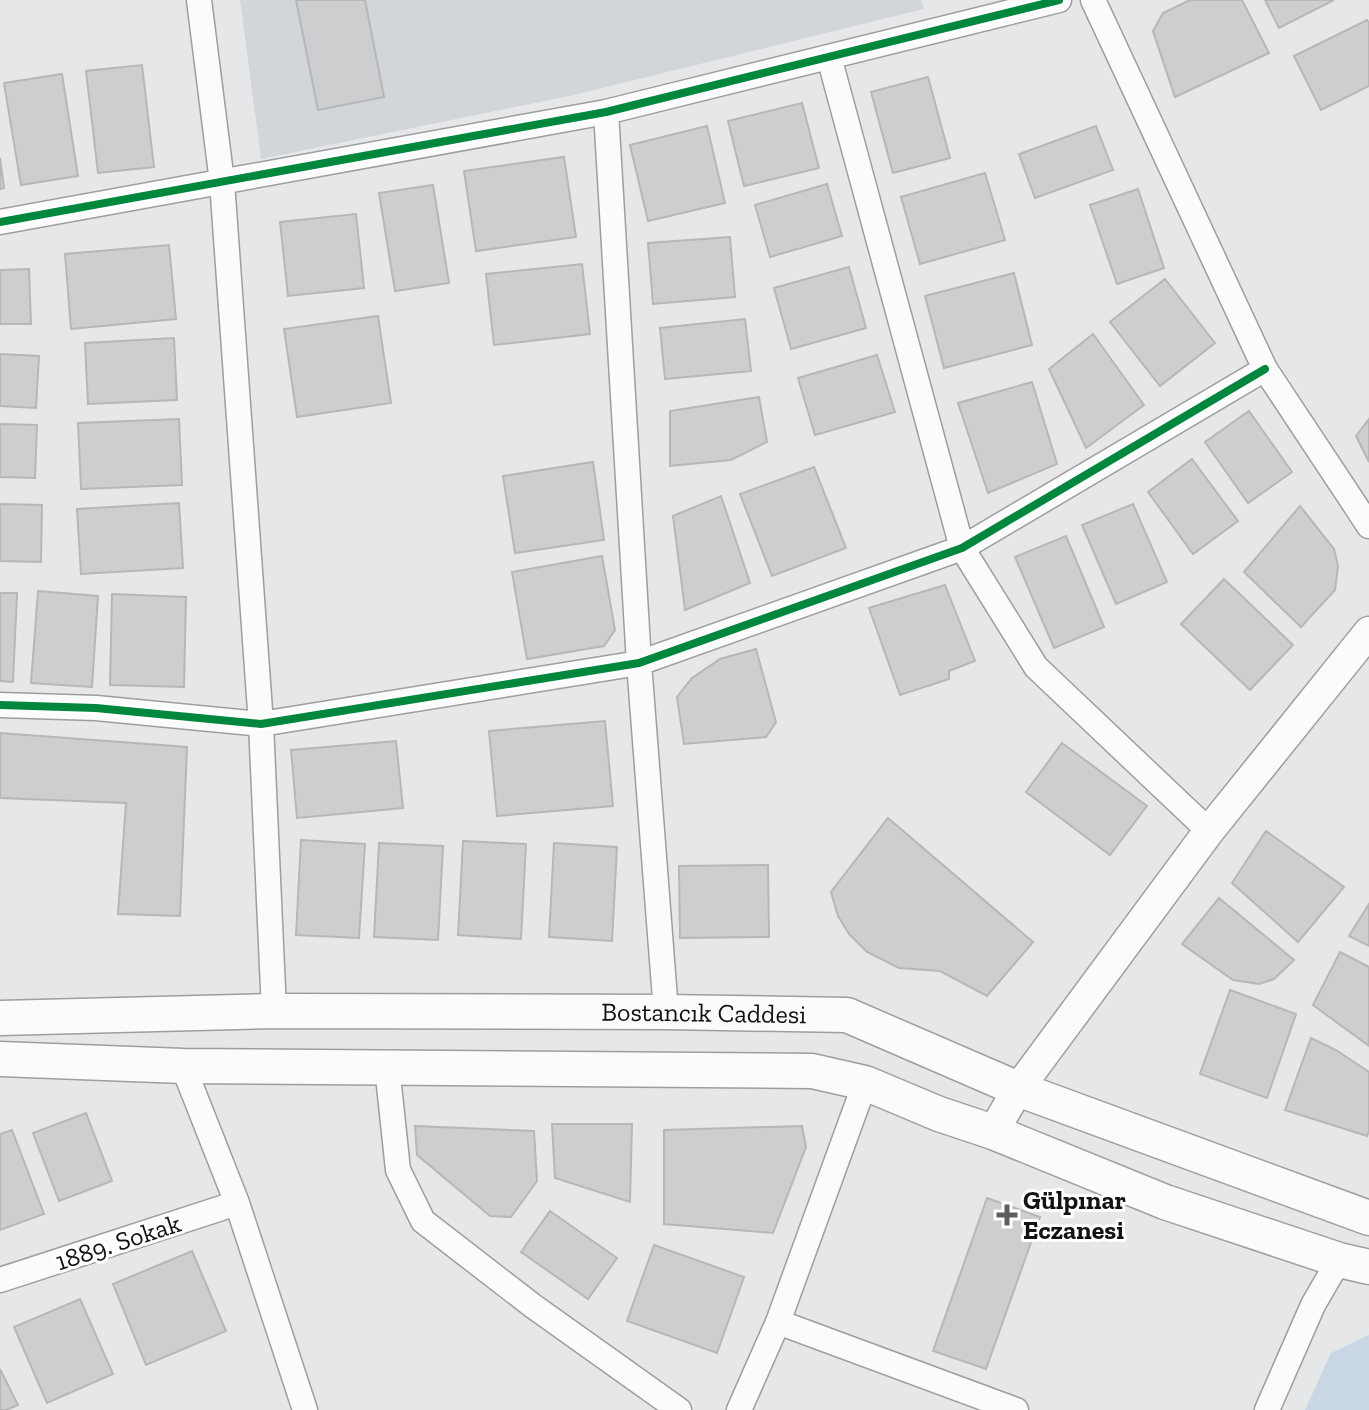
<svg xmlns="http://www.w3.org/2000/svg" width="1369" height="1410" font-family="'Zilla Slab',serif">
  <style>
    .built { fill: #d2d6db }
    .green { fill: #c9d6e4 }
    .building { fill: #cdced0; stroke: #b6b7b9; stroke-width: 2 }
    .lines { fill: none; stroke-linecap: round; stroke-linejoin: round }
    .minor-casing { stroke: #9d9e9f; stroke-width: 27 }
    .tertiary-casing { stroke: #9d9e9f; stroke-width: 33 }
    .secondary-casing { stroke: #9d9e9f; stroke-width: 37 }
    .minor { stroke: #fbfbfc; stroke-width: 24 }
    .tertiary { stroke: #fbfbfc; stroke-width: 30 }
    .secondary { stroke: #fbfbfc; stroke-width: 34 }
    .cycleway-casing { stroke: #fff; stroke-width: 13 }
    .cycleway { stroke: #00873e; stroke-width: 8 }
    .poi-dot { fill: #5c5d5e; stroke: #fff; stroke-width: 3 }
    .labels { text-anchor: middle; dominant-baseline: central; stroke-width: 6; stroke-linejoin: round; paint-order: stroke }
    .street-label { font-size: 26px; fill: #111213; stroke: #fff }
    .poi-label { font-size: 26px; font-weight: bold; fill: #111213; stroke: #fff; text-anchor: start }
  </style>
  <rect width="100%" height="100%" fill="#e6e7e9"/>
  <path class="built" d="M240,0h681l3,9 -350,86 -313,64z"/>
  <path class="green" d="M1369,1335v75h-64l26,-57z"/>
  <path class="building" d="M296,0h69l19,97 -66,13z
    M1190,0h52l27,53 -94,44 -22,-66 10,-18z
    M1265,0h69l-55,28z
    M1367,20l2,3v63l-48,24 -27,-54z
    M142,65l12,102 -56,6 -12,-102z
    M62,74l16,102 -57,9 -17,-102z
    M928,77l22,81 -57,15 -22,-81z
    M802,103l17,65 -75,18 -16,-65z
    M707,126l18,77 -77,18 -18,-76z
    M1096,126l17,44 -78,28 -16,-44z
    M564,157l12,80 -100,14 -12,-80z
    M0,158l4,30 -4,1z
    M985,173l20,67 -85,24 -19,-67z
    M827,184l15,52 -72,21 -15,-52z
    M433,185l16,98 -54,8 -16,-98z
    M1138,189l26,79 -47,16 -27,-79z
    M356,214l8,74 -76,8 -8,-74z
    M730,237l5,60 -82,7 -5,-61z
    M169,245l7,74 -105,10 -6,-75z
    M582,264l8,70 -96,11 -8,-71z
    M849,267l17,61 -75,21 -17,-61z
    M29,269l2,55h-31v-54z
    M1014,273l18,72 -88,23 -19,-72z
    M1165,279l50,64 -55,43 -50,-64z
    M378,316l13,87 -94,14 -13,-88z
    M745,319l6,52 -86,8 -5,-51z
    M1093,334l51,71 -58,43 -37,-79z
    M174,338l3,62 -89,4 -3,-61z
    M0,354l39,2 -3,52 -36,-2z
    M877,355l18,57 -80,23 -17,-57z
    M1032,382l25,82 -69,29 -30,-90z
    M759,397l8,45 -36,18 -61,6v-55z
    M1249,411l43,61 -44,31 -43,-61z
    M179,419l3,66 -101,4 -3,-66z
    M1369,419v43l-13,-26z
    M0,424l37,1 -2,53 -35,-1z
    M1192,459l46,62 -45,33 -45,-62z
    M593,462l11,78 -89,13 -12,-77z
    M814,467l32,81 -74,28 -32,-82z
    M721,496l29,87 -65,27 -12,-94z
    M179,503l4,65 -102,6 -4,-65z
    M0,504l42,1 -1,57 -41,-1z
    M1133,504l34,78 -51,22 -34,-79z
    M1300,506l34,43 4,17 -3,24 -34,37 -57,-55z
    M1066,536l38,91 -50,21 -39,-91z
    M602,556l13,74 -11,16 -77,13 -15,-87z
    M1224,579l69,66 -43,45 -69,-66z
    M945,585l30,76 -26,10v8l-49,16 -31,-87z
    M38,591l60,5 -6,91 -61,-4z
    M0,593h17l-4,89 -13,-1z
    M112,594l74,3 -2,90 -74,-2z
    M756,649l20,73 -10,15 -82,7 -7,-47 15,-19 28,-19z
    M605,721l8,85 -116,10 -8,-85z
    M0,733l187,14 -7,169 -62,-2 8,-111 -126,-5z
    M396,741l7,67 -106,10 -6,-68z
    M1062,743l85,63 -37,49 -84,-63z
    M888,818l145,124 -46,54 -47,-25 -41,-3 -32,-16 -18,-18 -11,-18 -7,-24z
    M1266,831l78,56 -46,55 -66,-59z
    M301,840l64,4 -6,94 -63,-3z
    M463,841l63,3 -5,95 -63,-4z
    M379,843l64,3 -5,94 -64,-3z
    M554,843l63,4 -5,94 -63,-4z
    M768,865l1,72 -89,1 -1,-72z
    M1219,898l75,62 -20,19 -15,5 -26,-4 -51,-36z
    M1369,904v42l-20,-10z
    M1340,952l29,15v79l-56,-41z
    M1230,990l66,24 -29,84 -67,-24z
    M1311,1038l25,12 33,22v59l-2,5 -82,-26z
    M86,1113l26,68 -53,20 -26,-68z
    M552,1124h80l-2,78 -75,-24z
    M415,1126l119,5 3,50 -26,36 -21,-1 -73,-61z
    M802,1126l4,21 -33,86 -109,-9v-94z
    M12,1130l32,84 -44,16v-96z
    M987,1198l53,19 -54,152 -53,-18z
    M550,1211l67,47 -29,41 -67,-47z
    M654,1245l90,32 -27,76 -90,-32z
    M192,1251l34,80 -80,34 -33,-81z
    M80,1299l33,75 -66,29 -33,-76z
    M0,1369l18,36 -12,5h-6z"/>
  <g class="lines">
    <g class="minor-casing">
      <path id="minor" d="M199,0l23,182 39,542 13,287
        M1093,0l172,369 104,157
        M829,57l133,491 74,119 173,164
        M606,112l33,551 27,349
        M0,222l606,-110 453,-112
        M0,705l96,3 165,16 378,-61 323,-115 303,-179
        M183,1066l54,137 68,207
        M387,1067l11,103 25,51 110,85 146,104
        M0,1280l237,-77
        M778,1322l238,88
        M739,1410l39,-88 87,-239
        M1267,1410l46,-105 26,-45"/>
    </g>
    <g class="tertiary-casing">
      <path id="tertiary" d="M993,1132l25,-43 191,-258 160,-199"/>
    </g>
    <g class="secondary-casing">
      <g id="secondary">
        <path id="s1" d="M0,1018l274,-7 392,1 181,3 171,74 351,129"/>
        <path d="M0,1059l183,7 629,5 53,12 74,31 54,18 172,70 174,58 30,7"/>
      </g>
    </g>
    <use href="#minor" class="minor"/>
    <use href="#tertiary" class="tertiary"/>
    <use href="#secondary" class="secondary"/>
    <g class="cycleway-casing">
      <path id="cycleway" d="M0,222l606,-110 453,-112
        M0,705l96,3 165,16 378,-61 323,-115 303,-179"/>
    </g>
    <use href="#cycleway" class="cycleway"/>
  </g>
  <path class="poi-dot" d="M1003 1203h8v8h8v8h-8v8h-8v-8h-8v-8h8z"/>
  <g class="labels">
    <g class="street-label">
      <text stroke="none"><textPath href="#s1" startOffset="704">Bostancık Caddesi</textPath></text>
      <text transform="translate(118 1242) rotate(-18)">1889. Sokak</text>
    </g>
    <g class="poi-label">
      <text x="1023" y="1200">Gülpınar<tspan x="1023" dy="30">Eczanesi</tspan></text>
    </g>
  </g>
</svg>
